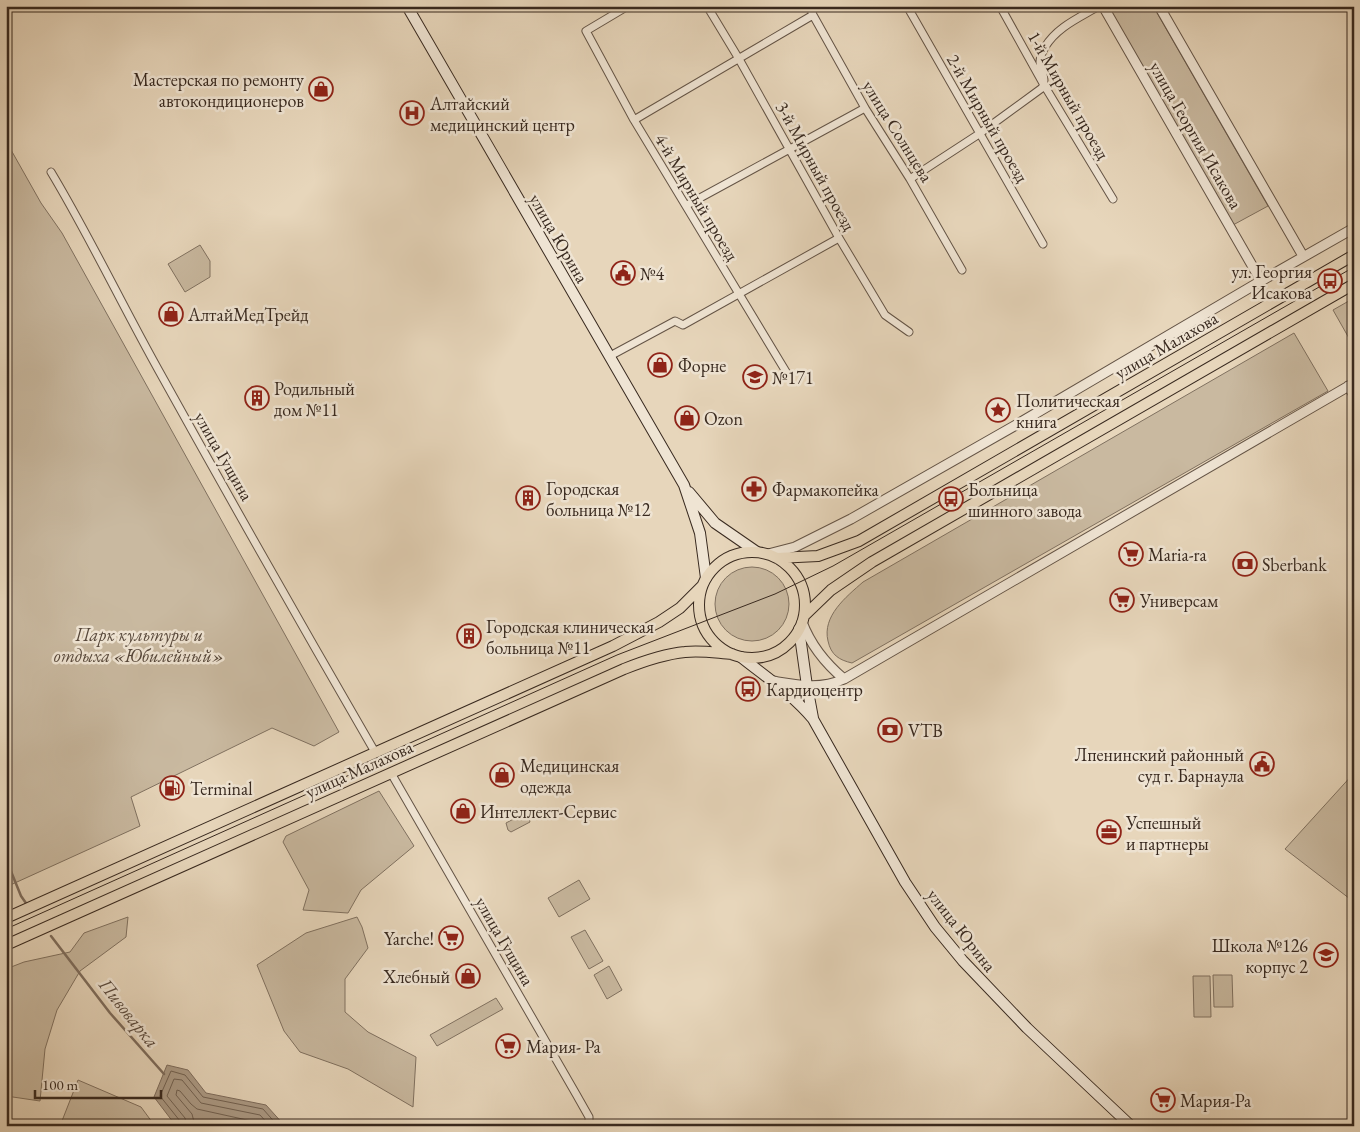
<svg xmlns="http://www.w3.org/2000/svg" width="1360" height="1132" font-family="'EB Garamond',serif">
  <style>
    .green { fill: #c9b9a0; stroke: #807160 }
    .water { fill: #ac9b86; stroke: #7e6d5d }
    .lines { fill: none; stroke-linecap: round; stroke-linejoin: round }
    .shore { stroke: #726252; stroke-width: 1 }
    .stream { stroke: #7e6d5d; stroke-width: 2.5 }
    .minor-casing { stroke: #645446; stroke-width: 9 }
    .tertiary-casing { stroke: #645446; stroke-width: 11 }
    .secondary-casing { stroke: #38291f; stroke-width: 12 }
    .primary-casing { stroke: #38291f; stroke-width: 12 }
    .minor { stroke: #efe4d3; stroke-width: 7 }
    .tertiary { stroke: #efe4d3; stroke-width: 9 }
    .secondary { stroke: #efe4d3; stroke-width: 10 }
    .primary { stroke: #e7d6bb; stroke-width: 10 }
    .tram { stroke: #38291f; stroke-width: 1 }
    .labels { text-anchor: middle; dominant-baseline: central; stroke-width: 5; stroke-linejoin: round; paint-order: stroke }
    .poi-label { font-size: 18px; fill: #38291f; stroke: #efe4d3; text-anchor: start }
    .street-label { font-size: 18px; fill: #38291f; stroke: #efe4d3 }
    .park-label { font-size: 18px; font-style: italic; fill: #554639; stroke: #efe4d3 }
    .water-label { font-size: 19px; font-style: italic; fill: #5b4b3e; stroke: #efe4d3 }
  </style>
  <rect width="100%" height="100%" fill="#e7d6bb"/>
  <filter id="stains"><feTurbulence type="fractalNoise" baseFrequency=".004" numOctaves="4"/><feColorMatrix values="0 0 0 0 .2 0 0 0 0 .09 0 0 0 0 .02 0 0 0 .5 -.17"/></filter>
  <radialGradient id="worn" r=".72"><stop offset=".6" stop-color="#630" stop-opacity="0"/><stop offset="1" stop-color="#630" stop-opacity=".3"/></radialGradient>
  <path class="green" d="M1107,6h46l115,200 -35,19z
    M6,141l35,62 21,30 277,499 -25,14 -42,-18 -141,69 9,29 -134,61z
    M200,245l10,16v16l-25,15 -17,-28z
    M1354,298v49l-21,-37z
    M1294,333l34,58 -476,272c-13,-3 -21,-8 -24,-22 -6,-25 18,-44 35,-59z
    M715 604a37 37 0 1 1 74 0a37 37 0 1 1-74 0Z
    M1354,773v129l-69,-53z
    M379,791l35,55 -53,44 -13,23 -45,-3 6,-20 -26,-48 3,-6z
    M525,813l3,2 2,7 -19,10 -3,-2 -2,-7z
    M579,880l11,19 -31,18 -11,-19z
    M128,917l-2,20 -46,34 -23,39 -12,39 -5,52 -34,-5v-127l18,-7 46,-10 14,-19z
    M357,917l5,10 6,21 -23,31v33l23,20 48,25 -3,50 -65,-38 -48,-17 -16,-21 -27,-66 49,-32z
    M585,930l18,31 -14,8 -18,-32z
    M609,966l13,24 -15,9 -13,-24z
    M1213,975h19l1,32h-19z
    M1193,976h17l1,41h-17z
    M496,998l7,11 -66,37 -7,-11z
    M78,1080l63,27 14,19h-95z"/>
  <path class="water" d="M167,1065l21,5 18,23 60,12 19,21h-105l-7,-4 -19,-25z"/>
  <g class="lines">
    <path class="shore" d="M181,1126l-1,-5 -20,-25 11,-25 14,4 18,22 60,12 15,17
      M187,1126l-2,-8 -18,-22 7,-17 8,1 19,23 59,12 10,11
      M195,1126l-3,-12 -16,-19 1,-5 3,1 11,13 6,5 59,13 4,4"/>
    <path class="stream" d="M6,859l15,37 7,10
      M51,936l59,77 54,61"/>
    <g class="minor-casing">
      <path id="minor" d="M628,6l-42,25 48,89 154,255
        M707,6l32,53 100,179 46,77 24,17
        M810,6l3,9 52,93 45,71 52,91
        M907,6l136,238
        M1000,6l44,79 69,114
        M634,120l179,-105
        M51,172c39,65 71,133 108,199 71,128 143,255 216,381
        M910,179l69,-45 63,-46c5,-8 -1,-17 -2,-26 0,-6 3,-11 5,-15 12,-20 34,-29 54,-41
        M687,205l178,-97
        M610,356l65,-35 8,4 156,-87
        M391,773l185,321 13,23v9"/>
    </g>
    <g class="tertiary-casing">
      <path id="tertiary" d="M1103,6l158,275
        M1159,6l144,250
        M1348,386l6,9
        M768,554l27,-7 56,-28 165,-94 245,-144 93,-53
        M802,622c9,24 23,41 42,57
        M773,681c24,4 47,9 71,-2l510,-296"/>
    </g>
    <g class="secondary-casing">
      <path id="secondary" d="M407,6l277,479 16,48 6,45
        M689,492l26,31 42,29
        M799,629l8,57 6,32
        M741,657c25,20 52,38 72,62l92,163 30,45 28,34 64,67 104,98"/>
    </g>
    <g class="primary-casing">
      <path id="primary" d="M699 605a53 53 0 1 1 106 0a53 53 0 1 1-106 0Z
        M777,558l41,-2 41,-15 495,-286
        M804,616l27,-26 41,-28 482,-278
        M6,918l607,-272 46,-24 21,-14 22,-22
        M6,945l618,-276c20,-8 40,-15 61,-17 16,-2 32,1 47,2"/>
    </g>
    <use href="#minor" class="minor"/>
    <use href="#tertiary" class="tertiary"/>
    <use href="#secondary" class="secondary"/>
    <use href="#primary" class="primary"/>
    <path class="tram" d="M6,929l611,-274 158,-61 58,-28 521,-299"/>
  </g>
  <defs>
    <g id="shop-ring" transform="scale(1.25)"><circle r="9.5" fill="#efe4d3" stroke="#8f2418" stroke-width="1.5"/><path d="M-5-2.5h2.3a2.7 3.5 0 0 1 5.4 0H5L5.5 6h-11ZM-1.5-2.5h3a1.5 2.3 0 0 0-3 0Z" fill="#8f2418"/></g>
    <g id="hospital-ring" transform="scale(1.25)"><circle r="9.5" fill="#efe4d3" stroke="#8f2418" stroke-width="1.5"/><path d="M-5-5h3v3.5h4V-5h3V5h-3V1.5h-4V5h-3Z" fill="#8f2418"/></g>
    <g id="civic-ring" transform="scale(1.25)"><circle r="9.5" fill="#efe4d3" stroke="#8f2418" stroke-width="1.5"/><path d="M-.6-6.5H3V-4.5H.6V-3L4-1V1h2V6H-6V1h2V-1L-.6-3ZM-1.2 2.5V6h2.4V2.5Z" fill="#8f2418"/></g>
    <g id="bus-ring" transform="scale(1.25)"><circle r="9.5" fill="#efe4d3" stroke="#8f2418" stroke-width="1.5"/><path d="M-5-6H5V4H4V6H2V4H-2V6H-4V4H-5ZM-3.5-4V0h7V-4ZM-3.5 1.2v1.5H-2V1.2ZM2 1.2v1.5H3.5V1.2Z" fill="#8f2418"/></g>
    <g id="school-ring" transform="scale(1.25)"><circle r="9.5" fill="#efe4d3" stroke="#8f2418" stroke-width="1.5"/><path d="M0-5L7-2L0 1L-7-2ZM-4 1L0 2.5L4 1V4Q0 6-4 4Z" fill="#8f2418"/></g>
    <g id="building-ring" transform="scale(1.25)"><circle r="9.5" fill="#efe4d3" stroke="#8f2418" stroke-width="1.5"/><path d="M-4-6H4V6H1V3H-1V6H-4ZM-2.5-4.3h1.7v1.8h-1.7ZM.8-4.3h1.7v1.8H.8ZM-2.5-1h1.7V.8h-1.7ZM.8-1h1.7V.8H.8Z" fill="#8f2418"/></g>
    <g id="sight-ring" transform="scale(1.25)"><circle r="9.5" fill="#efe4d3" stroke="#8f2418" stroke-width="1.5"/><path d="M0-6L1.8-2.2L6-1.7L2.9 1.2L3.7 5.4L0 3.3L-3.7 5.4L-2.9 1.2L-6-1.7L-1.8-2.2Z" fill="#8f2418"/></g>
    <g id="pharmacy-ring" transform="scale(1.25)"><circle r="9.5" fill="#efe4d3" stroke="#8f2418" stroke-width="1.5"/><path d="M-2-6h4v4h4v4h-4v4h-4v-4h-4v-4h4Z" fill="#8f2418"/></g>
    <g id="supermarket-ring" transform="scale(1.25)"><circle r="9.5" fill="#efe4d3" stroke="#8f2418" stroke-width="1.5"/><path d="M-6-5.5h2.5l.6 2H6L4.5 2H-2.5L-4.4-4H-6ZM-1.5 3.2a1.3 1.3 0 1 0 .1 0ZM3 3.2a1.3 1.3 0 1 0 .1 0Z" fill="#8f2418"/></g>
    <g id="bank-ring" transform="scale(1.25)"><circle r="9.5" fill="#efe4d3" stroke="#8f2418" stroke-width="1.5"/><path d="M-6-4H6V4H-6ZM0-2.3a2.3 2.3 0 1 0 0 4.6a2.3 2.3 0 1 0 0-4.6Z" fill="#8f2418"/></g>
    <g id="fuel-ring" transform="scale(1.25)"><circle r="9.5" fill="#efe4d3" stroke="#8f2418" stroke-width="1.5"/><path d="M-5.5-6h7V0h2V4h1.3V-2.5L3-4.5l.8-.8L6-3V5H2.5V1h-1V6h-7ZM-4.2-4.7v3.2H.2V-4.7Z" fill="#8f2418"/></g>
    <g id="office-ring" transform="scale(1.25)"><circle r="9.5" fill="#efe4d3" stroke="#8f2418" stroke-width="1.5"/><path d="M-6-3h4V-5.5h4V-3h4V5H-6ZM-1-4.5V-3h2v-1.5ZM-6 0V1H6V0Z" fill="#8f2418"/></g>
  </defs>
  <g fill-rule="evenodd">
    <use href="#shop-ring" x="321" y="89"/>
    <use href="#hospital-ring" x="412" y="113"/>
    <use href="#civic-ring" x="623" y="273"/>
    <use href="#bus-ring" x="1330" y="281"/>
    <use href="#shop-ring" x="171" y="314"/>
    <use href="#shop-ring" x="660" y="365"/>
    <use href="#school-ring" x="755" y="377"/>
    <use href="#building-ring" x="257" y="398"/>
    <use href="#sight-ring" x="998" y="410"/>
    <use href="#shop-ring" x="687" y="418"/>
    <use href="#pharmacy-ring" x="754" y="489"/>
    <use href="#building-ring" x="528" y="498"/>
    <use href="#bus-ring" x="951" y="499"/>
    <use href="#supermarket-ring" x="1131" y="554"/>
    <use href="#bank-ring" x="1245" y="564"/>
    <use href="#supermarket-ring" x="1122" y="600"/>
    <use href="#building-ring" x="469" y="636"/>
    <use href="#bus-ring" x="748" y="689"/>
    <use href="#bank-ring" x="890" y="730"/>
    <use href="#civic-ring" x="1262" y="764"/>
    <use href="#shop-ring" x="502" y="775"/>
    <use href="#fuel-ring" x="172" y="788"/>
    <use href="#shop-ring" x="463" y="811"/>
    <use href="#office-ring" x="1109" y="832"/>
    <use href="#supermarket-ring" x="451" y="938"/>
    <use href="#school-ring" x="1326" y="955"/>
    <use href="#shop-ring" x="468" y="976"/>
    <use href="#supermarket-ring" x="508" y="1046"/>
    <use href="#supermarket-ring" x="1163" y="1100"/>
  </g>
  <g class="labels">
    <g class="poi-label">
      <text x="304" y="79" text-anchor="end">Мастерская по ремонту<tspan x="304" dy="21">автокондиционеров</tspan></text>
      <text x="430" y="103">Алтайский<tspan x="430" dy="21">медицинский центр</tspan></text>
      <text x="1312" y="271" text-anchor="end">ул. Георгия<tspan x="1312" dy="21">Исакова</tspan></text>
      <text x="640" y="273">№4</text>
      <text x="188" y="314">АлтайМедТрейд</text>
      <text x="678" y="365">Форне</text>
      <text x="772" y="377">№171</text>
      <text x="274" y="388">Родильный<tspan x="274" dy="21">дом №11</tspan></text>
      <text x="1016" y="400">Политическая<tspan x="1016" dy="21">книга</tspan></text>
      <text x="704" y="418">Ozon</text>
      <text x="546" y="488">Городская<tspan x="546" dy="21">больница №12</tspan></text>
      <text x="772" y="489">Фармакопейка</text>
      <text x="968" y="489">Больница<tspan x="968" dy="21">шинного завода</tspan></text>
      <text x="1148" y="554">Maria-ra</text>
      <text x="1262" y="564">Sberbank</text>
      <text x="1140" y="600">Универсам</text>
      <text x="486" y="626">Городская клиническая<tspan x="486" dy="21">больница №11</tspan></text>
      <text x="766" y="689">Кардиоцентр</text>
      <text x="908" y="730">VTB</text>
      <text x="1244" y="754" text-anchor="end">Лпенинский районный<tspan x="1244" dy="21">суд г. Барнаула</tspan></text>
      <text x="520" y="765">Медицинская<tspan x="520" dy="21">одежда</tspan></text>
      <text x="190" y="788">Terminal</text>
      <text x="480" y="811">Интеллект-Сервис</text>
      <text x="1126" y="822">Успешный<tspan x="1126" dy="21">и партнеры</tspan></text>
      <text x="434" y="938" text-anchor="end">Yarche!</text>
      <text x="1308" y="945" text-anchor="end">Школа №126<tspan x="1308" dy="21">корпус 2</tspan></text>
      <text x="450" y="976" text-anchor="end">Хлебный</text>
      <text x="526" y="1046">Мария- Ра</text>
      <text x="1180" y="1100">Мария-Ра</text>
    </g>
    <g class="street-label">
      <text transform="translate(1069 95) rotate(60)">1-й Мирный проезд</text>
      <text transform="translate(988 118) rotate(60)">2-й Мирный проезд</text>
      <text transform="translate(898 131) rotate(58)">улица Солнцева</text>
      <text transform="translate(1196 135) rotate(60)">улица Георгия Исакова</text>
      <text transform="translate(816 166) rotate(61)">3-й Мирный проезд</text>
      <text transform="translate(697 197) rotate(59)">4-й Мирный проезд</text>
      <text transform="translate(559 238) rotate(60)">улица Юрина</text>
      <text transform="translate(1166 345) rotate(-30)">улица Малахова</text>
      <text transform="translate(224 456) rotate(60)">улица Гущина</text>
      <text transform="translate(359 769) rotate(-24)">улица Малахова</text>
      <text transform="translate(962 930) rotate(52)">улица Юрина</text>
      <text transform="translate(505 941) rotate(60)">улица Гущина</text>
    </g>
    <g class="park-label">
      <text x="139" y="634">Парк культуры и<tspan x="139" dy="21">отдыха «Юбилейный»</tspan></text>
    </g>
    <g class="water-label">
      <text transform="translate(129 1013) rotate(51)">Пивоварка</text>
    </g>
  </g>
  <rect width="1360" height="1132" fill="none" stroke="#e7d6bb" stroke-width="25"/>
  <rect x="8" y="8" width="1345" height="1117" fill="none" stroke="#38291f" stroke-width="2.5"/>
  <rect x="12" y="12" width="1335" height="1107" fill="none" stroke="#38291f"/>
  <path d="M35 1090v8h126v-8" fill="none" stroke="#38291f" stroke-width="2.5"/>
  <text x="42" y="1090" font-size="15" fill="#38291f" stroke="#efe4d3" stroke-width="4" paint-order="stroke">100 m</text>
  <rect width="100%" height="100%" filter="url(#stains)"/>
  <rect width="100%" height="100%" fill="url(#worn)"/>
</svg>
